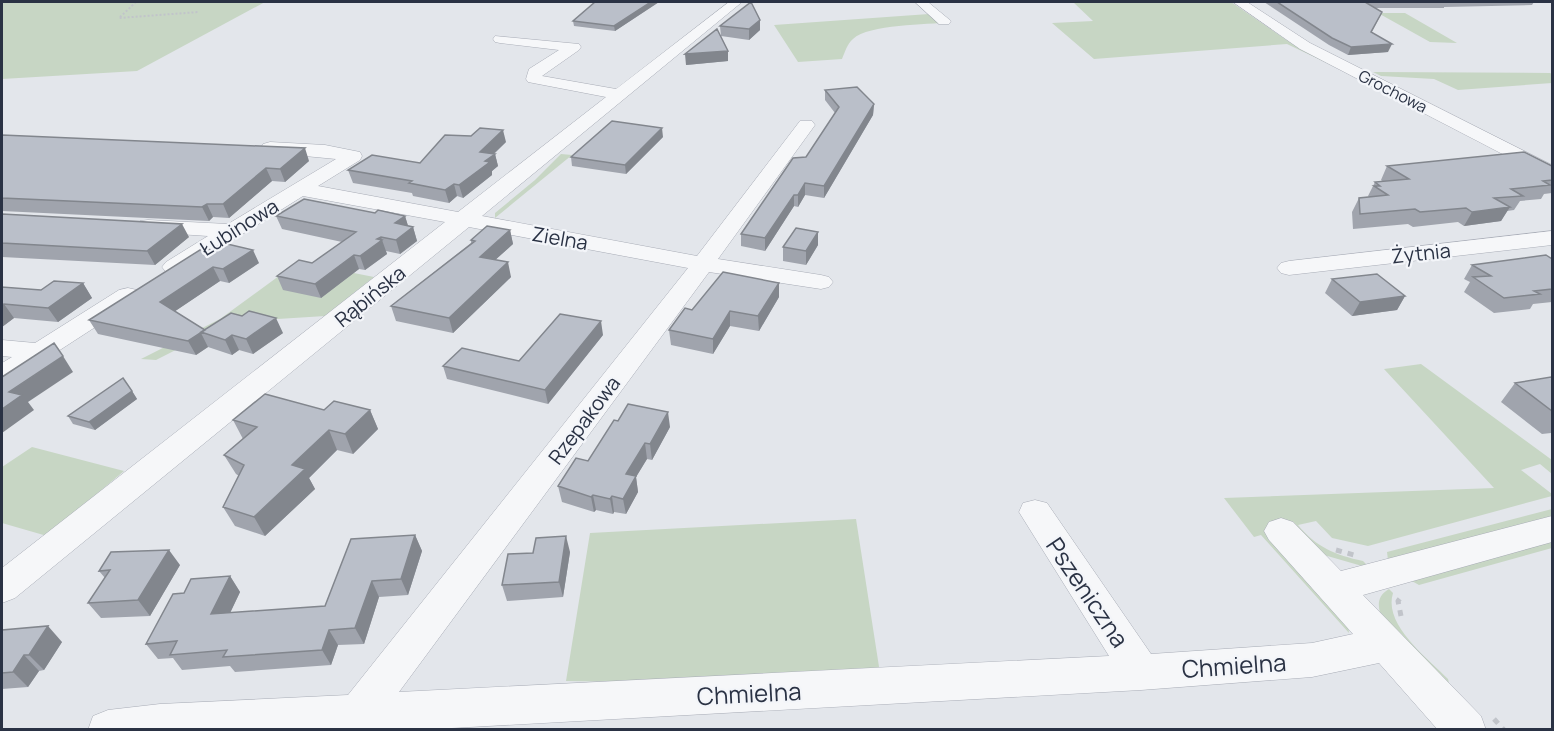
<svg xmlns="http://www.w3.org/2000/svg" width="1554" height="731" font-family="Manrope,sans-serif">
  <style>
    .green { fill: #c7d6c4 }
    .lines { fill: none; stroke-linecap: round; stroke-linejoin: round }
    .minor-casing { stroke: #a8acb6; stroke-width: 1 }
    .path-far1 { stroke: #c1c4ca; stroke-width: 2; stroke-dasharray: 2 2; stroke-linecap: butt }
    .path { stroke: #c1c4ca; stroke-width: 5; stroke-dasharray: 6 6; stroke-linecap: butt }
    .minor { fill: #f6f7f9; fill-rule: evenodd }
    .wall { fill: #a0a4ad }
    .shaded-wall { fill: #82868d }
    .building { fill: #babfc9; stroke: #82868d; stroke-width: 1.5 }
    .labels { text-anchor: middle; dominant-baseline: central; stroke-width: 4.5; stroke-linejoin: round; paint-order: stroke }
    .far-street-label { font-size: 16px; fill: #2a3244; stroke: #f3f5f9 }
    .street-label { font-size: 20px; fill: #2a3244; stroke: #f3f5f9 }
    .near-street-label { font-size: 24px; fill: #2a3244; stroke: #f3f5f9 }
  </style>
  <rect width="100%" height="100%" fill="#e3e6eb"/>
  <path class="green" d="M2,2h263l-128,69 -135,8z
    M916,2h9l25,20c-23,3 -81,2 -97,17 -6,5 -8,13 -11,20l-44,3 -24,-37 155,-11z
    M1073,2h158l60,41 69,36 -73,-35 -193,15 -42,-36 41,-2z
    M1378,13h27l52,30 -27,-1z
    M1373,72l177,1 2,1v9l-94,7 -24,-11 -53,-3z
    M561,154l11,1 -77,63v-5l40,-33z
    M298,262l76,15 -49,39 -78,5 -26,6 -65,33 -15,-1 79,-40z
    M1421,364l131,96v14l-12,-10 -19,6 31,24v2l-184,50 -36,-8 -16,-17 -18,4c18,22 37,30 65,36l4,4 -5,1 -38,-11 24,70 1,8 -88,-98 -7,2 -30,-39 270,-10 -110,-119z
    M32,447l92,24 -77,65 -45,-13v-56z
    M1552,509v7l-164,44 -1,-8z
    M856,519l26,167 -316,-5 24,-148z
    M1552,540v8l-133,37 -9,-5z
    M1389,589l4,4c-10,32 35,65 55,86l2,8 -67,-66c-5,-12 -8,-24 6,-32z"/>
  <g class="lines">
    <g class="minor-casing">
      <path id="minor" d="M729,2h13l-260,214 215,40 103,-135h12l3,4 -97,134 103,16 8,2 4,5 -4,5 -8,2 -112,-17 -310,420 710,-36 -90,-144 4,-9 12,-3 12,3 104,151 161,-11 41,-9 -84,-94 -5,-9 5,-9 12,-4 12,4 48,49 211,-55v26l-189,53 118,121 5,14h-48l-59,-67 -67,14 -171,13 -725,40h-328l5,-14 15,-6 52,-6 188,-9 340,-427 -219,-41 -454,371 -13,5v-35l443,-346 -142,-26 -121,76 -8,2 -8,-2 -4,-5 4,-5 42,-26 -60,-4 -8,-1 -3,-5 3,-5 8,-1 80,4 108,-65 -73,-7 -2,-4 2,-4 7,-2 55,3 35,7 2,4 -2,4 -42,26 140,26 148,-115 -78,-15 -2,-3 3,-10 30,-19 -59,-7 -5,-1 -2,-3 2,-3 84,8 2,3 -2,3 -37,26 74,13z
        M915,2h13l23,19 -2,3h-10z
        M1233,2h14l63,41 242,122v13l-7,-2 -245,-127z
        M1552,231v14l-263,30 -8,-2 -4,-5 4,-5 8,-2z
        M128,288l9,2 3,5 -3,5 -125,81 -10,3v-21l10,-6 -10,-1v-16l33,3 84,-53z"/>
    </g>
    <path class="path-far1" d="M136,2l-17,16 80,-6"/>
    <path class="path" d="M1336,550l18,5
      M1401,616l-3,-15 4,-5
      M1494,719l10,11"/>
    <use href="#minor" class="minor"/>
  </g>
  <path class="wall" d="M595,2h64l-44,29 -41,-5 -1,-5z
    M1264,2h270l-2,3 -88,2v1h-68l6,4 -10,20 16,20 -40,3 -19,-10z
    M760,20v10l-11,10 -28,-4 7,15v10l-42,4 35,-29 -1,-10z
    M825,90l49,14 -1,11 -49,83 -19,-3 -7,12 -4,-1 -29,45 -24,-5v-12l65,-77 29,-44 -10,-13z
    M2,135l307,26 -24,21 -13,-1 -43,37 -16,-1 -4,4 -207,-10z
    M663,137l-37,37 -54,-8 -1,-9z
    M506,142l-12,12h1l3,12 -6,5v4l-29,23 -6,-2 -8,7 -36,-7 -1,-3 -59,-10 -5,-13 72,-7z
    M1387,166h165v27l-8,1 -3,5 -21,2 -6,9 -7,1 -6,10 -37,5 -6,-4 -45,5 -5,-3 -55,5 -1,-17 7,-14 10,-1 -1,-1 7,-14h8l-2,-2z
    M375,213l30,3 3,10 5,1 4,14 -17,13 -14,-3 1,3 -22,16 -6,-1 -38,29 -38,-8 -6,-14 35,-13 30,-21 -60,-13 -6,-13z
    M2,214l187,23 -34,28 -153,-8z
    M510,230l3,14 -18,16 16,17 -58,56 -57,-12 -5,-15 80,-63v-3z
    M818,245l-12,20 -23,-4v-14z
    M203,248l56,15 -30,20 -9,-2 -45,30 30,19 78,3 -30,21 -14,-4 -7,5 -24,-8 -12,8 -98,-21 -9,-14z
    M1552,259v43l-19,2 -3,5 -36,4 -30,-21 6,-10 -6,-3 8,-14z
    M1332,279l73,17 -8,14 -45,6 -27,-23z
    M83,283l9,15 -34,24 -44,-4 -12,9v-40l39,3z
    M779,297l-20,34 -29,-5 -17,28 -42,-9 -2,-15 23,-20z
    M603,335l-55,69 -101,-25 -4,-13 76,-5z
    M1552,378v56l-1,-1 -9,1 -41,-32 14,-19z
    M132,391l5,8 -42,31 -22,-6 -5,-8z
    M324,410h46l8,19 -25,25 -16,-4 -28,28 6,11 -50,47 -30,-10 -12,-19 16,-31 -3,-2 -12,-19 19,-16 -10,-19z
    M670,427l-18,33 -5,-1 -11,18 2,15 -12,22 -12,-2 -1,2 -17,-4 -2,2 -32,-10 -4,-16 30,-25z
    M415,535l7,16 -14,44 -29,2 -15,47 -26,1 -7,20 -96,7 -5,-6 -48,4 -9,-12 -15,1 -12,-15 38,-51 46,-17 10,16 -10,21 95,-7z
    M570,552l-7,45 -56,4 -5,-16z
    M180,565l-30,51 -49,2 -13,-15 17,-25 -6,-7z
    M2,630l60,12 -18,28 -5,1 -11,16 -26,2z"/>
  <path class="shaded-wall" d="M651,2h8l-44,29 -1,-5z
    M760,20v10l-11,10v-11z
    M1392,44l-4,8 -40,3 3,-8z
    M728,51v10l-42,4 -1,-11z
    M874,104l-1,11 -49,83v-12z
    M662,128l1,9 -37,37 -1,-9z
    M503,130l3,12 -18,17 7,-5 3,12 -6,5v4l-29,23 -4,-13 21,-33z
    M305,148l4,13 -24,21 -5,-13z
    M266,168l6,13 -43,37 -6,-14z
    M805,183v12l-7,12v-12z
    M454,184l3,12 -8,7 -4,-13z
    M794,195v11l-29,45v-13z
    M207,204l6,13 -4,4 -7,-14z
    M1510,207l-9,14 -37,5 8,-14z
    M405,216l4,13 -14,-6z
    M182,224l7,13 -34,28 -8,-14z
    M413,227l4,14 -17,13 -4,-14z
    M510,230l3,14 -30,27 -3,-14z
    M818,232v13l-12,20v-14z
    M381,237l6,17 -22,16 -5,-14z
    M253,250l6,13 -30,20 -6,-14z
    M354,255l5,14 -38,29 -6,-14z
    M508,262l3,15 -58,56 -4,-15z
    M213,267l7,14 -52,35 -8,-14z
    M83,283l9,15 -34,24 -10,-14z
    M779,283v14l-20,34 -1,-15z
    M1405,296l-8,14 -45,6 8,-14z
    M4,304l10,14 -12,9v-22z
    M730,311v15l-17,28v-15z
    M276,318l7,15 -30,21 -7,-15z
    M601,321l2,14 -55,69 -3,-14z
    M201,333l7,14 -12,8 -8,-14z
    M232,335l7,15 -7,5 -7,-15z
    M63,356l10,16 -45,30 6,8 -32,23v-24l7,-17z
    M132,391l5,8 -42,31 -6,-8z
    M370,410l8,19 -25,25 -8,-20z
    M668,412l2,15 -18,33 -2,-16z
    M329,430l8,20 -28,28 6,11 -50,47 -11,-19 38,-52z
    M645,443l2,16 -11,18 2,15 -12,22 -3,-15 3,-25z
    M593,495l3,15 -2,2 -3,-15z
    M612,496l2,16 -1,2 -3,-15z
    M415,535l7,16 -14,44 -7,-16z
    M566,536l4,16 -7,45 -4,-15z
    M169,550l11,15 -30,51 -12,-16z
    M230,576l10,16 -18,38 -11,-16z
    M372,581l7,16 -15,47 -9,-16z
    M48,626l14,16 -18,28 -15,-15z
    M329,630l9,15 -7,20 -9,-15z
    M24,655l15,16 -11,16 -15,-15z"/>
  <path class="building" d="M595,2h56l-37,24 -41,-5z
    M751,2l9,18 -11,9 -29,-3z
    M1277,2h88l17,10 -11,20 21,12 -41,3 -19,-9z
    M717,29l11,22 -43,3z
    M857,87l17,17 -50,82 -19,-3 -7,12h-4l-29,43 -24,-4 52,-76 13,-1 33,-50 -14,-17z
    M612,121l50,7 -37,37 -54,-8z
    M480,128l23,2 -23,22 15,2 -10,7 5,1 -31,23 -5,-1 -9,6 -36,-7 3,-2 -64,-11 24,-15 48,8 25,-28 26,1z
    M2,135l303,13 -25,21 -14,-1 -43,36h-16l-5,3 -200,-9z
    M1524,152l28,14v14l-9,1 7,4 -39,4 12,7 -29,2 16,9 -38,5 -6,-4 -46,4 -5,-3 -55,5 -1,-16 29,-3 -14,-9h6l-5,-4 34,-3 -22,-13z
    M304,199l71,14 3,-3 27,6 -10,7 18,4 -17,13 -15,-3 -4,2 5,1 -22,16 -6,-1 -39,29 -38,-8 22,-16 13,3 44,-31 -80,-16z
    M2,214l180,10 -35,27 -145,-8z
    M487,226l23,4 -30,27 28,5 -59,56 -58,-12 84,-65 -4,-1z
    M796,228l22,4 -12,19 -23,-4z
    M223,243l30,7 -30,19 -10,-2 -53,35 45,28 -17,11 -99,-21 114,-72 9,2z
    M1546,255l6,4v30l-18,2 6,3 -36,4 -31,-21 18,-1 -19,-11z
    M723,272l56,11 -21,33 -28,-5 -17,28 -44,-9 16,-22 7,2z
    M1377,274l28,22 -45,6 -28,-23z
    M54,281l29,2 -35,25 -44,-4 -2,1v-18l39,3z
    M249,311l27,7 -30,21 -14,-4 -7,5 -24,-8 30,-19 11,3z
    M560,314l41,7 -56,69 -102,-24 19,-18 57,13z
    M54,343l9,13 -54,36 13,3 -20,14v-32z
    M1551,377l1,1v33l-37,-28z
    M123,378l9,13 -43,31 -21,-6z
    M265,394l59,16 10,-9 36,9 -25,24 -16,-4 -37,35 13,4 -51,48 -31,-10 21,-42 -20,-10 33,-28 -24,-7z
    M628,404l40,8 -18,32 -5,-1 -19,31 10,2 -13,23 -11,-3 -2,3 -17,-4 -2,2 -33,-11 18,-28 12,3 26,-41 4,1z
    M415,535l-14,44 -29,2 -17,47 -26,2 -7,20 -99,7 4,-7 -57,5 7,-14 -31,3 27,-50 11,-1 7,-14 39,-3 -19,38 114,-8 26,-67z
    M566,536l-7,46 -57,3 6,-31 25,-1 3,-15z
    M169,550l-31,50 -50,3 22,-33 -11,1 12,-19z
    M48,626l-19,29h-5l-11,17 -11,1v-43z"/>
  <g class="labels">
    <g class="far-street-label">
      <text transform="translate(1393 91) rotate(27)">Grochowa</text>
    </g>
    <g class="street-label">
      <text transform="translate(239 227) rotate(-32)">Łubinowa</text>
      <text transform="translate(560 238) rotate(10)">Zielna</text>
      <text transform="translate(1421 253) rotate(-6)">Żytnia</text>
      <text transform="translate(370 296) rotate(-39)">Rąbińska</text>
      <text transform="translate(584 420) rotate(-53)">Rzepakowa</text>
    </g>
    <g class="near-street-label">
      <text transform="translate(1088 592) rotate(56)">Pszeniczna</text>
      <text transform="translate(1234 665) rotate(-4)">Chmielna</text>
      <text transform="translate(749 693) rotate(-3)">Chmielna</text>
    </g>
  </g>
  <rect width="1554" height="731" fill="none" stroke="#2a3244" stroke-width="6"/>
</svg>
